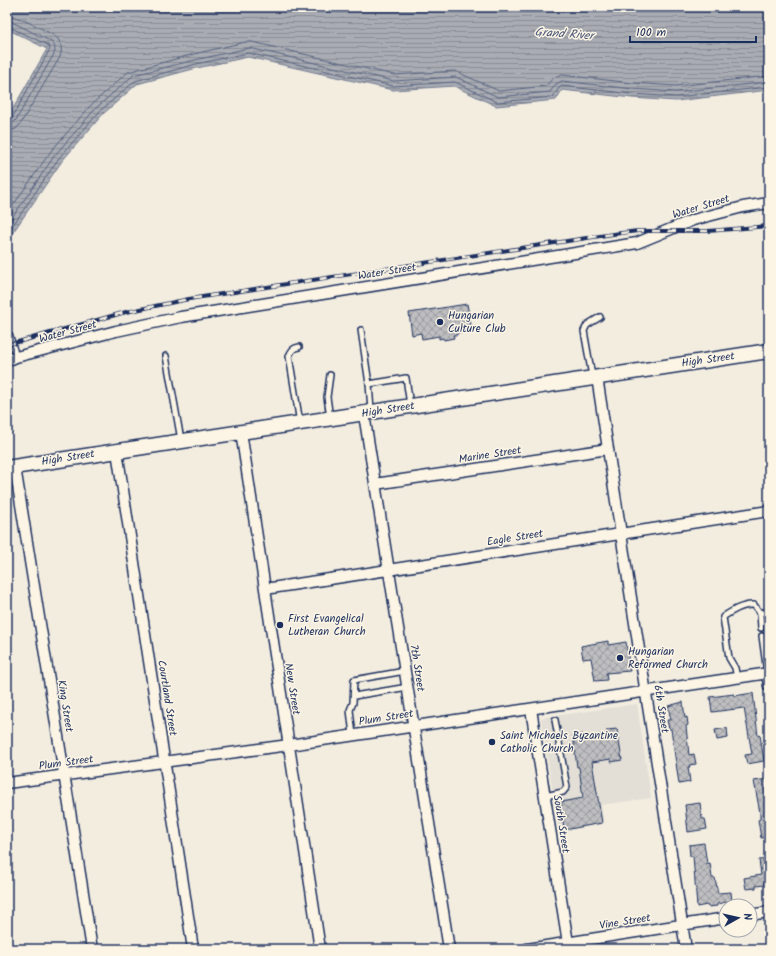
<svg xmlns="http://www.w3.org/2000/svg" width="776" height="956" font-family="Kalam,sans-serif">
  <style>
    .built { fill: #e3dfd6 }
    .water { fill: url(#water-rules); stroke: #707a91 }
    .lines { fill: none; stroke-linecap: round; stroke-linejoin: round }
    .shore { stroke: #546180; stroke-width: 1 }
    .building { fill: url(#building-cross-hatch); stroke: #1b2f5e }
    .lane-casing { stroke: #1b2f5e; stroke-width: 8 }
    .street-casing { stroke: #1b2f5e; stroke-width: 13 }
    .secondary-casing { stroke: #1b2f5e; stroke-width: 17 }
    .lane { stroke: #fcf5e5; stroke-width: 5 }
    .street { stroke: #fcf5e5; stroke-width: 10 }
    .secondary { stroke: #fcf5e5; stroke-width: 14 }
    .rail-casing { stroke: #1b2f5e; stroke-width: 4 }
    .rail { stroke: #fcf5e5; stroke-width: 2.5; stroke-dasharray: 8; stroke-linecap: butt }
    .poi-dot { fill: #1b2f5e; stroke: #fcf5e5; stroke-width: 1.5 }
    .labels { text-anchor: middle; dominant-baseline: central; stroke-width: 3; stroke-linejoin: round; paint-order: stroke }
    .street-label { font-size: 11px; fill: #1b2f5e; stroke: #fcf5e5 }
    .poi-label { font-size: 11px; fill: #1b2f5e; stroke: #fcf5e5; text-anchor: start }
    .water-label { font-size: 12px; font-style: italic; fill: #465478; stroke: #fcf5e5 }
  </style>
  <defs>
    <pattern id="water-rules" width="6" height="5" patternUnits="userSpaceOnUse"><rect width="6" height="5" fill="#a9acb3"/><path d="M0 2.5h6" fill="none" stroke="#898c95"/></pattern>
    <pattern id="building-cross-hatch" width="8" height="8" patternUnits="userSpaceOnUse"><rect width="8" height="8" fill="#bebec0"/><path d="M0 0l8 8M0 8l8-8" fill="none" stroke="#9a9b9f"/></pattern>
  </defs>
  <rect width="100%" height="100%" fill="#f3ede0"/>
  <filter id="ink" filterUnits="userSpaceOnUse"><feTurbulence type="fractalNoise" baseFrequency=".025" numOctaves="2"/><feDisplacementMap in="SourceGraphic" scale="8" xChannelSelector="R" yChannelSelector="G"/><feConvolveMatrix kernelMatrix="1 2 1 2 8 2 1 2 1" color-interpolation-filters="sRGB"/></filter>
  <g filter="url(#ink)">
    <path class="built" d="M637,704l14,94 -50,7 3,19 -45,7 -18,-113z"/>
    <path class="water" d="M7,7h762v83l-93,11 -44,-3 -70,-8 -6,10 -60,6 -42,-20 -61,4 -145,-33 -51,11 -60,16 -34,30 -41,47 -55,80v-122l40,-70 -40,-20z"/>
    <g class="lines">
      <path class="shore" d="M7,15c8,0 46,18 51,24 4,5 4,12 2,18l-39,66 -5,6 -9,2
        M7,21l5,1 38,19c5,3 6,8 4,13l-38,66 -4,4 -5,1
        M7,26l41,19 2,4 -38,69 -5,2
        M7,214l44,-63 41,-47 36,-32 66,-18 51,-12h7l142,33 61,-4 44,20 47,-5 7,-8 9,-3 71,8 43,3 93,-10
        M7,225l48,-70 41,-47 34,-30 4,-3 61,-15 54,-12 145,33 62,-4 42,20 52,-5 6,-8 6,-3 71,8 43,3 93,-10
        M7,234l52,-76 41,-47 35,-30 61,-17 52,-11 145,33 62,-4 42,20 56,-5 6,-9 3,-2 70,8 44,3 93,-10"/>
    </g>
    <path class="building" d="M467,304l5,26 -15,3v2h-4l1,3 -10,2 -1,-2 -4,1v-3l-17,3 -1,-6 -9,2 -3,-22z
      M608,641v4l18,-3 4,29 -24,2 1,7 -12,1 -4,-23 -8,1 -2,-13z
      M753,693l5,43 2,-1 4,26 -17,3 -2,-9 7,-1 -8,-46 -32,4 -2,-15 24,-3v2z
      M683,702l2,16 2,-1 1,8 -2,1 3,29 5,-1 2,10 -7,1 1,2h-2l2,15 -11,2 -8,-55h-2l-2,-9h4l-3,-14z
      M727,728l1,10 -11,2 -2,-10z
      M617,729l5,31 -11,2v-3l-19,3 10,61 -38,7 -3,-28 22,-4 -4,-31h-2l-4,-31 10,-2v3l24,-3v-4z
      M768,779l1,58 -8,1 -3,-18 2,-1v-6l-6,-32z
      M700,803l2,16h3l2,10 -19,3 -3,-27z
      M704,843l3,21 3,-1 2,15h3l3,15 13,-1 1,9 -15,3v2l-9,1 -1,-2 -10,2 -4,-51h-3l-1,-11z
      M769,859v22l-4,1 -1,3 -8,1v2l-10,1 -2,-11 17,-3 -2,-15z"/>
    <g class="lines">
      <g class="lane-casing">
        <path id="lane" d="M361,330l8,54
          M7,332l3,4 6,21
          M299,347c-6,1 -7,3 -10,9l11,67
          M166,356l15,84
          M330,375l-3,22 3,21
          M592,376l-8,-45 3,-6 13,-8
          M371,410l-2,-26 37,-6 4,27
          M761,628l-1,-15 9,-2
          M762,636l5,37
          M737,678l-2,-10 -6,-10 -6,-41c9,-6 20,-13 31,-12l6,8
          M354,696l54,-9
          M353,735l-3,-25 3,-7 1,-23 51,-9
          M545,796l18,-4 4,-5 -12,-67"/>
      </g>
      <g class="street-casing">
        <path id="street" d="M7,361l9,-4 100,-26 65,-14 456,-74 56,-23 50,-13 26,-4
          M597,377l24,157 65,415
          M364,414l85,535
          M241,432l79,517
          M117,451l76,498
          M15,467l77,482
          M375,484l233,-35
          M265,589l504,-78
          M767,673l2,13
          M531,709l37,234
          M7,783l282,-38 480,-72
          M750,915l19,-3
          M527,949l199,-31"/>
      </g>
      <g class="secondary-casing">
        <path id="secondary" d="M7,468l762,-117"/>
      </g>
      <use href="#lane" class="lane"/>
      <use href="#street" class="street"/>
      <use href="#secondary" class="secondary"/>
      <g class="rail-casing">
        <path id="rail" d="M7,345l119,-33 63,-13 424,-65 25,-3h70l61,-5"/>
      </g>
      <use href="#rail" class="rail"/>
    </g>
  </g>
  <g class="poi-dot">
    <circle cx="440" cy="322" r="4"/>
    <circle cx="280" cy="625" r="4"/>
    <circle cx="620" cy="658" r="4"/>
    <circle cx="492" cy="742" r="4"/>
  </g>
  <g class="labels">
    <g class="street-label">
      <text transform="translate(701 207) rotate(-17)">Water Street</text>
      <text transform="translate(387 272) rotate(-9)">Water Street</text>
      <text transform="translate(68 332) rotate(-15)">Water Street</text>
      <text transform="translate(708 360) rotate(-8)">High Street</text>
      <text transform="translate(388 410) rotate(-9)">High Street</text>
      <text transform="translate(490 455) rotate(-9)">Marine Street</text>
      <text transform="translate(68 458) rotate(-9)">High Street</text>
      <text transform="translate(515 538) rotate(-9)">Eagle Street</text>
      <text transform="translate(417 668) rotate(81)">7th Street</text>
      <text transform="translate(292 689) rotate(81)">New Street</text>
      <text transform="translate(167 698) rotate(81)">Courtland Street</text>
      <text transform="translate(65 706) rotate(81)">King Street</text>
      <text transform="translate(661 709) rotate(81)">6th Street</text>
      <text transform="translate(386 718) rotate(-9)">Plum Street</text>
      <text transform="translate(66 763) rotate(-8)">Plum Street</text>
      <text transform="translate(561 824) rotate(81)">South Street</text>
      <text transform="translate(625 922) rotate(-9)">Vine Street</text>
    </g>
    <g class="poi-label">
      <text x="448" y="316">Hungarian<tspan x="448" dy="13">Culture Club</tspan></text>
      <text x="288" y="619">First Evangelical<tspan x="288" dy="13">Lutheran Church</tspan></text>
      <text x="628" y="652">Hungarian<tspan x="628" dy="13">Reformed Church</tspan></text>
      <text x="500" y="736">Saint Michaels Byzantine<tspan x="500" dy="13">Catholic Church</tspan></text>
    </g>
    <g class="water-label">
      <text transform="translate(564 34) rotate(4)">Grand River</text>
    </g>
  </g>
  <rect width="776" height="956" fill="none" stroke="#fcf5e5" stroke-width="24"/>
  <rect x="12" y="12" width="752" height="932" fill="none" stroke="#1b2f5e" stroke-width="1.5" filter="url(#ink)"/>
  <g transform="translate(738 918) rotate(82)"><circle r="19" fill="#fcf5e5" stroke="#a2a6af"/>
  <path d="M0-3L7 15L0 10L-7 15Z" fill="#1b2f5e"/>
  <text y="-6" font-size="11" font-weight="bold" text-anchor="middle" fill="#1b2f5e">N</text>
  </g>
  <path d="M630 36v6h126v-6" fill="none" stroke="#1b2f5e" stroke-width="2"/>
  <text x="636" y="36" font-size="12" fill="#1b2f5e" stroke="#fcf5e5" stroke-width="3" paint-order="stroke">100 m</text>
</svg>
